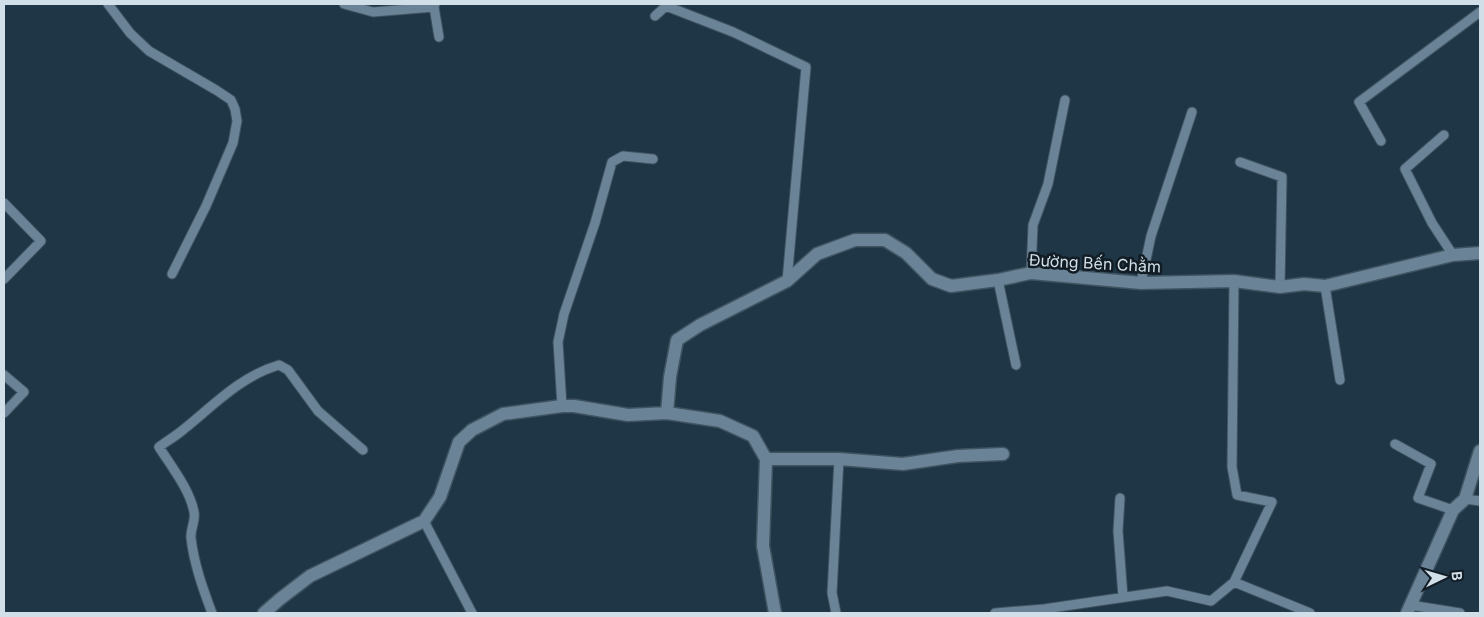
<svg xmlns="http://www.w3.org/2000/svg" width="1484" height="617" font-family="Inter,sans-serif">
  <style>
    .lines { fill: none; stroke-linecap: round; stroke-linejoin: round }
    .service-casing { stroke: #3f5361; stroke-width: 11 }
    .minor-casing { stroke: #3f5361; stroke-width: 15 }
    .service { stroke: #6a8396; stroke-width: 9 }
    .minor { stroke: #6a8396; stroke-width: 12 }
    .labels { text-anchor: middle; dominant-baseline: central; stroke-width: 5; stroke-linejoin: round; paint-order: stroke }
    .street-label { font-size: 16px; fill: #d1dfe9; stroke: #121c24 }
  </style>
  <rect width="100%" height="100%" fill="#1f3646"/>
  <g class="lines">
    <g class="service-casing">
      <path id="service" d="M108,4l22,29 19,18 67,39 15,10 4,9 2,12 -4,22 -27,63 -34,68
        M344,4l29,8 61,-5
        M435,4l-1,3 5,30
        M655,16l11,-10 67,26 73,35 -19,214
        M1444,135l-39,34 27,54 21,32
        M1381,141l-22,-39 121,-90
        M1240,162l42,15 -2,110
        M4,203l37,38 -37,38
        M1031,273l2,-48 15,-41 17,-84
        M998,280l18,85
        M1141,283l10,-47 41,-124
        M1325,286l15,94
        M4,375l20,17 -20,21
        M562,406l-4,-64 6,-28 31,-91 17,-61 11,-6 30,3
        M1395,444l36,20 -13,34 35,12
        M1120,498l-2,33 5,66
        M1465,499l15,2
        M424,521l48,92
        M1234,582l38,-80 -35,-7 -5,-28 2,-186
        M1410,605l50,8
        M212,613c-9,-24 -18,-49 -21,-75 -1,-9 5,-17 3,-26 -4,-22 -23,-46 -35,-65 8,-6 17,-11 25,-18 30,-24 57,-53 95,-64l9,5 30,41 45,39
        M836,613l-4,-20 7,-134
        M995,613l49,-4 123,-18 44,10 23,-19 76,31"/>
    </g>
    <g class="minor-casing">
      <path id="minor" d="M667,413l53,8 33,15 13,23 -3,87 12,67
        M766,459h73l64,5 55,-8 45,-2
        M264,613l16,-14 30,-23 114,-55 16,-24 19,-55 13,-12 31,-16 59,-8h12l54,9 39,-2 3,-36 7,-37 23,-15 87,-44 30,-27 38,-14h30l21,13 26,26 19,7 47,-6 33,-7 110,10 93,-2 46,6 24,-3 21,2 128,-31 27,-2
        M1407,613l46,-103 12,-11 15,-48"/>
    </g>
    <use href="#service" class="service"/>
    <use href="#minor" class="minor"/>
  </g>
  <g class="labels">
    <g class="street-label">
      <text transform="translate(1095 263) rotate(3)">Đường Bến Chằm</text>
    </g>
  </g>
  <rect width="1484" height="617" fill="none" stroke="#d1dfe9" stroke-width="10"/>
  <g transform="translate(1444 577) rotate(85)" stroke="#121c24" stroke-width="4" paint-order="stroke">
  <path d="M0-4L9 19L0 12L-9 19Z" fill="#d1dfe9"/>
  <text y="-8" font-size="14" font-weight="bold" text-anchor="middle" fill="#d1dfe9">B</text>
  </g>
</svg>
